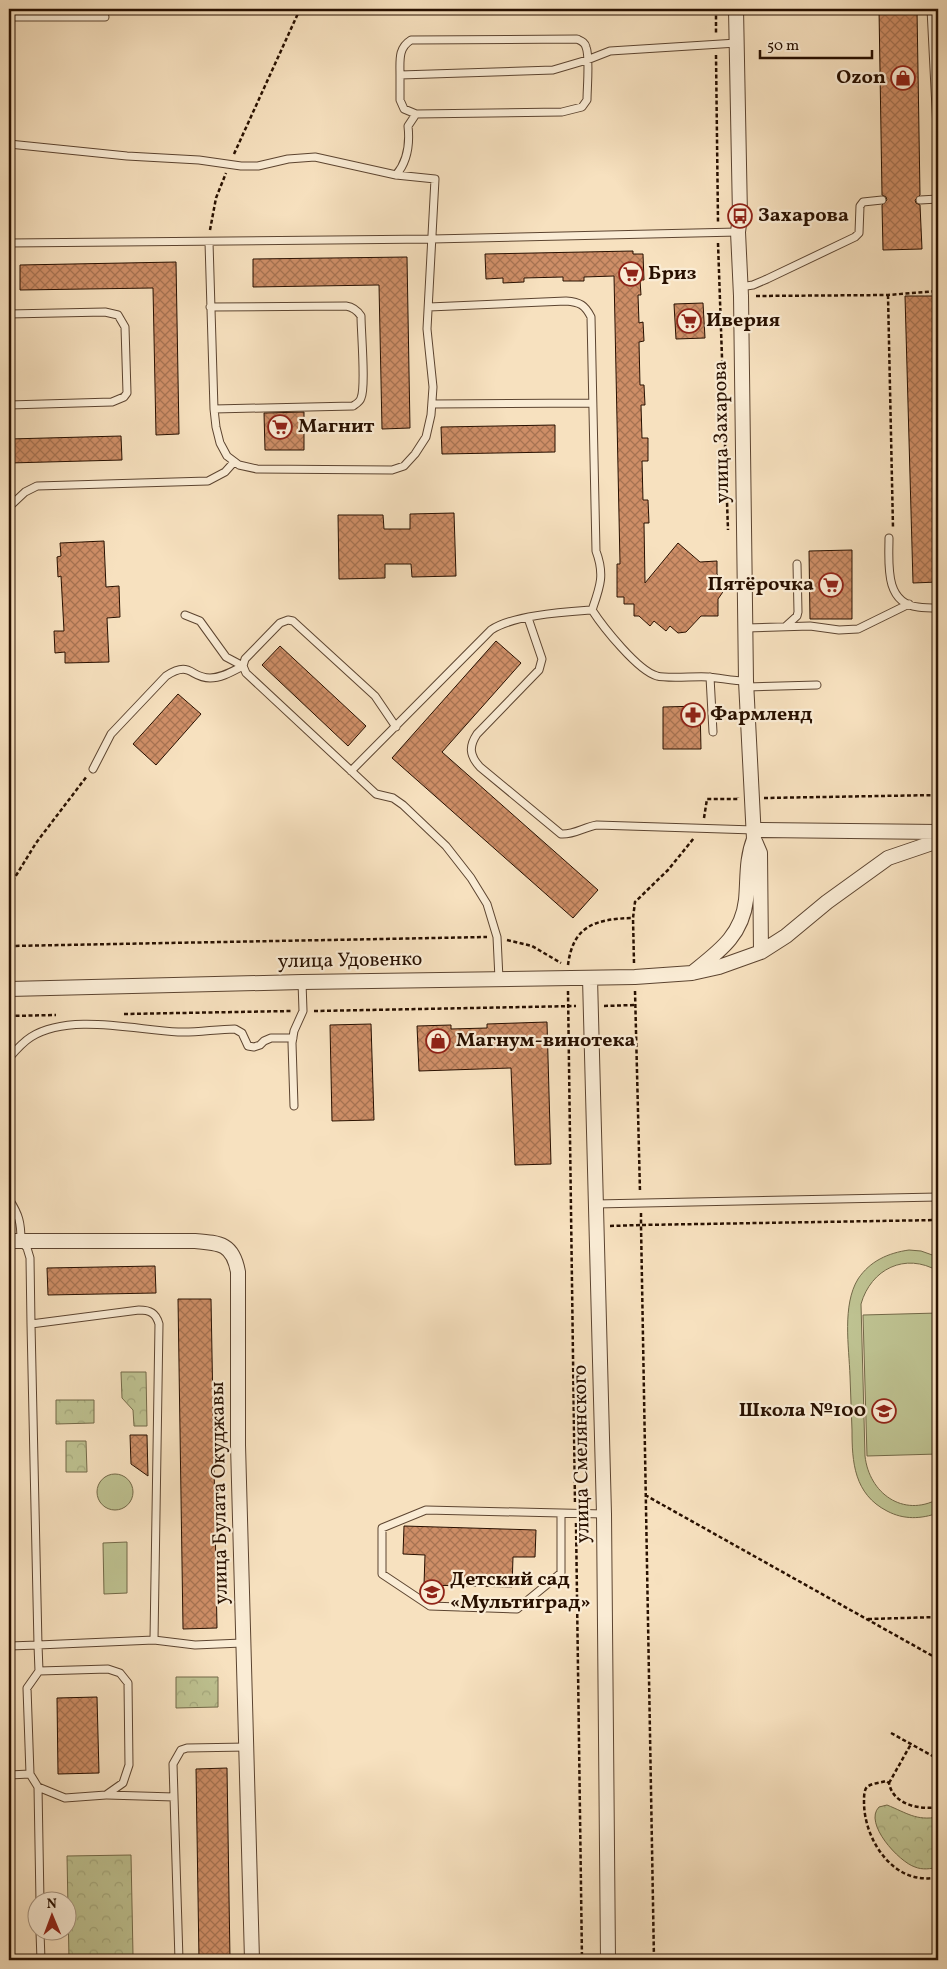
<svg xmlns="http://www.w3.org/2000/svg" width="947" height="1969" font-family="Vollkorn,serif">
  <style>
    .forest { fill: url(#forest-crowns); stroke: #736948 }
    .garden { fill: #bec291; stroke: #736948 }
    .building { fill: url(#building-cross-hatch); stroke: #281000 }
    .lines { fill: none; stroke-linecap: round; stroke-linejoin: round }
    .lane-casing { stroke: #5c4430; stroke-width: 9 }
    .street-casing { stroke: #5c4430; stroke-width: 16 }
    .path { stroke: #281000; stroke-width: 2.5; stroke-dasharray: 4 2.5; stroke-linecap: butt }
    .lane { stroke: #faecd5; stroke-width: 7 }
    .street { stroke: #faecd5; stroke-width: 14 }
    .labels { text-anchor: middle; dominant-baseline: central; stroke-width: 4.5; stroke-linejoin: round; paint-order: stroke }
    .poi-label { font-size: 20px; font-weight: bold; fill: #281000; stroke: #faecd5; text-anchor: start }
    .street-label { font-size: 20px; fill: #281000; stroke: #faecd5 }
  </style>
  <defs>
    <pattern id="forest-crowns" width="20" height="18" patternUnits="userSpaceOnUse" patternTransform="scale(1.25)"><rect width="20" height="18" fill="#bec291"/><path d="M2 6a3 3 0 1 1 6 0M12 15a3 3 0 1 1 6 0" fill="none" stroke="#a3a67b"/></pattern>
    <pattern id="building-cross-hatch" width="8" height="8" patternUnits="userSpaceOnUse" patternTransform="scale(1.25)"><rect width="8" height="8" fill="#ce8e67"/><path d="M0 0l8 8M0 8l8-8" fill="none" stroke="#a77352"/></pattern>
  </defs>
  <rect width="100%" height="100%" fill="#f7e1bf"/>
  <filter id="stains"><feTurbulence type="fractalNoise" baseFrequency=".004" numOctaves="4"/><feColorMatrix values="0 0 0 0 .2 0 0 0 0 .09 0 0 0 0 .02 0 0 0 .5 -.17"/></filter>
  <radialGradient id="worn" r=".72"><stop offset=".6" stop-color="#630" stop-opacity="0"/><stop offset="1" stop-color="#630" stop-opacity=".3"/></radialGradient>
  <path class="forest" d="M121,1372h25l1,54h-13l-1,-16 -11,-12z
    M56,1400h38v23l-38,1z
    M66,1441h20l1,31h-21z
    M176,1677h42v30l-42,1z
    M887,1805c20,8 29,16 51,12v50c-7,2 -16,3 -23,0 -16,-5 -52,-44 -36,-60z
    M131,1855l2,100h-35v5h-29l-2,-104z"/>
  <path class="garden" d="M909,1250l12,1 17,6v14c-33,-19 -67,-2 -77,33l4,152c4,37 38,62 73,43v14c-17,6 -34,7 -51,-2 -33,-17 -35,-49 -35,-81 -1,-18 -1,-36 -2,-54 -1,-29 -8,-71 8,-97 12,-18 30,-26 51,-29z
    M938,1313v141l-71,2 -4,-141z
    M97 1492a18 18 0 1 1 36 0a18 18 0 1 1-36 0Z
    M127,1542v51l-23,1 -1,-51z"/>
  <path class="building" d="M879,9h38l3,186 -5,5 1,3 4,2 2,44 -39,1 -1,-45 5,-5 -1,-3 -4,-2z
    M633,251v3h10l1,26h-4l1,15h-3l1,28 4,-1 1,19 -5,1 1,43h4l1,20h-4l1,33h6v23h-6l1,39h5l1,23h-5l1,60 33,-40 22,19 17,-1v13l10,12 -9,13v17h-17l-15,16 -8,1 -8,-7 -4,5 -12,-10 -4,5 -11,-10h-5v-12h-10v-7h-7v-33h3l-6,-288 -30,1v4h-21v-4l-39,1v4l-21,1v-5l-17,1 -1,-25z
    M407,257l3,171 -28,1 -3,-144 -126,2v-28z
    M176,262l3,172 -23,1 -3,-147 -133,2v-25z
    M905,296h28l5,191v95l-25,1z
    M703,303l2,35 -29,1 -2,-35z
    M304,412v38h-39l-1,-37z
    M555,425v27l-113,2 -1,-27z
    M121,436l1,24 -113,3v-24z
    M454,513l2,63 -44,1 -1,-13h-26v14l-46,1 -1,-64h45l1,14h26v-15z
    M104,541l2,46 13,-1 1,31 -13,1 2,44 -44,1v-11l-10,1 -1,-22h10l-3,-55 -3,1 -1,-20 4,-1 -1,-13z
    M852,550v69h-42l-1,-68z
    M496,641l25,22 -79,89 156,138 -25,28 -181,-160z
    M280,646l86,80 -18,20 -86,-81z
    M178,694l23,20 -45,51 -23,-21z
    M700,706l1,43h-38v-42z
    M547,1022l4,142 -36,1 -4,-97 -92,3 -2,-45 34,-1v4l36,-1v-4z
    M371,1024l3,96 -42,1 -2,-96z
    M155,1266l1,27 -108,2 -1,-27z
    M178,1299h33l6,329 -34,1z
    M130,1435h17l1,41 -17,-12z
    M404,1526l132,4 -1,27h-22l-1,30 -88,-2 1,-30 -22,-1z
    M97,1697l2,76 -41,1 -1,-76z
    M227,1768l3,192h-31l-3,-191z"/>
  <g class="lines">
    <g class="lane-casing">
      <path id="lane" d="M931,9l7,139
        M9,17h96
        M400,75c0,-15 -2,-27 11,-35l166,-1c4,2 8,3 9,8 4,9 1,41 1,53l-5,7 -20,5 -146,2 -12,-5 -4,-9v-25l153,-5 34,-10 23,-9 127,-8
        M9,144l118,12 72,4 42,6h17l30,-7 27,-2 81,18 39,4 -8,150 6,58 -2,28 -5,22 -11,17 -11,12 -12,4 -135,-1 -18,-4 -12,-9 -7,-13 -4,-16 -2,-18 -5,-167
        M396,175c12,-14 14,-31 12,-49l8,-12
        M920,200l18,-1
        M9,243l423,-4 306,-7
        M740,287l13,-2 14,-6 88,-42 4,-4 1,-27 3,-4 19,-2
        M210,307l136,-1c7,1 11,4 15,10 0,16 5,71 0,82 -1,4 -5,6 -8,8l-139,3
        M9,314l96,-2 13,3 7,12 2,66 -3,4 -12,5 -103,3
        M433,404l159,-1
        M9,507l16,-15 12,-6 171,-5 17,-9 9,-10
        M889,538c0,25 -5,65 29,69 7,1 14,1 20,1
        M592,610c11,17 46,61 65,66 10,3 39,0 51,1 13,1 25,4 38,4
        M185,615l15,6 26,36 17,9
        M528,618l14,41 -3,11 -62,64c-8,12 -8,21 3,33l81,67c13,1 23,-7 36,-9l157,5
        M786,626l11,-10 1,-4 -1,-48
        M746,628l64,-2 29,4 19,-1 51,-25
        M710,677l3,55
        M747,687l70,-2
        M396,727l-21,-31 -82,-75 -5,-1 -8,3 -35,36 -2,7 3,7 130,121 17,4 10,7 43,41 25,32 16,26 10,33 2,42
        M93,769l18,-35 55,-58c25,-16 24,2 44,2 12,0 23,-7 33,-12
        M351,771l140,-141c22,-15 74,-18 101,-20 8,-23 13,-35 4,-59l-5,-234c-6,-12 -11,-15 -25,-16l-137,6
        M9,1058c6,-7 14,-16 22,-21 39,-24 104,-7 147,-5 19,1 38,-3 57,-3l7,4 6,13 6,1 6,-2 4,-4 7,-3h22
        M294,1106l-2,-63 2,-12 9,-20 -1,-29
        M9,1199c10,16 12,23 12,42l6,7 3,10 1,66
        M596,1204l342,-7
        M561,1513v60l-44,36 -87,-3 -48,-32v-46l44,-18 178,4
        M154,1640l5,-316c-3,-11 -9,-14 -20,-14l-108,14 7,321 116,-5 41,5 47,-2
        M9,1646l29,-1 1,26 -12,17 3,86 8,13 2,115
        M9,1775l21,-1
        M38,1787l27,11 41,-3 17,-12 6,-18 -1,-82 -8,-10 -12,-4 -69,2
        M107,1795l67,2
        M40,1932l1,28
        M179,1960l-6,-196 8,-14 6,-2 60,-1"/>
    </g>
    <g class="street-casing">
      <path id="street" d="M754,830l184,2
        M754,839l6,14 1,99
        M692,973c26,-21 50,-37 54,-73 2,-21 0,-41 8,-61l-8,-158 -5,-385 -3,-64 2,-16 -4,-207
        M590,978l14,536 4,446
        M9,989l293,-7 333,-5 57,-4 27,-6 42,-15 25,-16 41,-34 61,-44 50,-17
        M9,1241h186c26,2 38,3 43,31v173l14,515"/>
    </g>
    <path class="path" d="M716,9v26
      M716,55l2,167
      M234,154l66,-145
      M210,230l6,-32 10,-25
      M718,243l10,287
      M888,295l5,233
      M756,296l132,-1 50,-4
      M764,798l174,-3
      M704,818l3,-19h31v-2
      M9,887l27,-44 51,-67
      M507,940l25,6 29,17
      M9,946l478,-9
      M634,963l-1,-45 2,-16 33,-32 26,-32
      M568,965c5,-40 28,-46 65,-47
      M568,991l7,512
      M635,991l5,201
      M604,1006l31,-1
      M314,1011l262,-5
      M124,1014l167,-3
      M9,1016l47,-1
      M641,1213v12l297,-5
      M610,1226l31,-1 13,735
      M645,1495l293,164
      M576,1523l6,437h-4
      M868,1619l70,-2
      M891,1733l47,26
      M889,1783l22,-39
      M938,1807c-18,3 -45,-2 -49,-24l-3,-2c-6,2 -14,2 -19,6 -3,3 -3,10 -3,15 0,39 31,85 74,75"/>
    <use href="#lane" class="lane"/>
    <use href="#street" class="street"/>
  </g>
  <defs>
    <g id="shop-ring" transform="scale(1.25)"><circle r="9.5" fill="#faecd5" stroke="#8f2418" stroke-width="1.5"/><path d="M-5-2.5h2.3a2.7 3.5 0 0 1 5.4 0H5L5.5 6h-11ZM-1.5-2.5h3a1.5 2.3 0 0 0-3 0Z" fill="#8f2418"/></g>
    <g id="bus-ring" transform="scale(1.25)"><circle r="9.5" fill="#faecd5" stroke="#8f2418" stroke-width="1.5"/><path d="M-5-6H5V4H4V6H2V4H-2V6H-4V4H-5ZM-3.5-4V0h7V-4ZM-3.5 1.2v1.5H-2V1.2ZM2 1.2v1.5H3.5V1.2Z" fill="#8f2418"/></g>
    <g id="supermarket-ring" transform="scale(1.25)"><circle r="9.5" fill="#faecd5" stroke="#8f2418" stroke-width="1.5"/><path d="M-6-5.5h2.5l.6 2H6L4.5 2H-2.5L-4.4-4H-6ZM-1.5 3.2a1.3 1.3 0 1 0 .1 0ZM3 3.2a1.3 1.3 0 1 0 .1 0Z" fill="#8f2418"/></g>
    <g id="pharmacy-ring" transform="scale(1.25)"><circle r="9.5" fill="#faecd5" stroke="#8f2418" stroke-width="1.5"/><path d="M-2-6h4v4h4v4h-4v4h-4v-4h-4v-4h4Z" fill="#8f2418"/></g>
    <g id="school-ring" transform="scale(1.25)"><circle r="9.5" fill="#faecd5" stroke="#8f2418" stroke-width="1.5"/><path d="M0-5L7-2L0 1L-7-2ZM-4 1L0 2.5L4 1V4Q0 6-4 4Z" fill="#8f2418"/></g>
  </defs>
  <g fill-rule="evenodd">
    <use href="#shop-ring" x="903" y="78"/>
    <use href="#bus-ring" x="740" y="216"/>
    <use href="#supermarket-ring" x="631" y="274"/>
    <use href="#supermarket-ring" x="689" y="321"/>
    <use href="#supermarket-ring" x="280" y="427"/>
    <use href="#supermarket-ring" x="831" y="585"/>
    <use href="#pharmacy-ring" x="693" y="715"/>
    <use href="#shop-ring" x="438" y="1041"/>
    <use href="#school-ring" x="884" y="1411"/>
    <use href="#school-ring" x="432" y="1592"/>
  </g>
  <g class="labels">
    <g class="poi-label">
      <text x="886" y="78" text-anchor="end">Ozon</text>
      <text x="758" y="216">Захарова</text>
      <text x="648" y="274">Бриз</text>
      <text x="706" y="321">Иверия</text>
      <text x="298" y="427">Магнит</text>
      <text x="814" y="585" text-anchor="end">Пятёрочка</text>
      <text x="710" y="715">Фармленд</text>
      <text x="456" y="1041">Магнум-винотека</text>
      <text x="866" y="1411" text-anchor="end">Школа №100</text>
      <text x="450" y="1580">Детский сад<tspan x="450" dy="23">«Мультиград»</tspan></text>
    </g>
    <g class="street-label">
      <text transform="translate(722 432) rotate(-91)">улица Захарова</text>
      <text transform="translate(350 961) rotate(-1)">улица Удовенко</text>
      <text transform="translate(582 1454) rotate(-91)">улица Смелянского</text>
      <text transform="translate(220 1493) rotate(-91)">улица Булата Окуджавы</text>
    </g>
  </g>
  <rect width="947" height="1969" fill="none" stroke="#f7e1bf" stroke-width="30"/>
  <rect x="10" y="10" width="927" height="1949" fill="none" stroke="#281000" stroke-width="2.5"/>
  <rect x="15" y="15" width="917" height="1939" fill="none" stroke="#281000"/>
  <g transform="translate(52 1916) rotate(359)"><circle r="24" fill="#faecd5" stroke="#a69480"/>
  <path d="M0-4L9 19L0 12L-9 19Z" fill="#8f2418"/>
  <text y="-8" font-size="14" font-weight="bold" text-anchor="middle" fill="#281000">N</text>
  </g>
  <path d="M760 50v8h112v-8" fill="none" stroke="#281000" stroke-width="2.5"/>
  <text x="767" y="50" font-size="15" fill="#281000" stroke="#faecd5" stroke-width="4" paint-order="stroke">50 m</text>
  <rect width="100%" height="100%" filter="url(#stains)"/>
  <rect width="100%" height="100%" fill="url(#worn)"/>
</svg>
